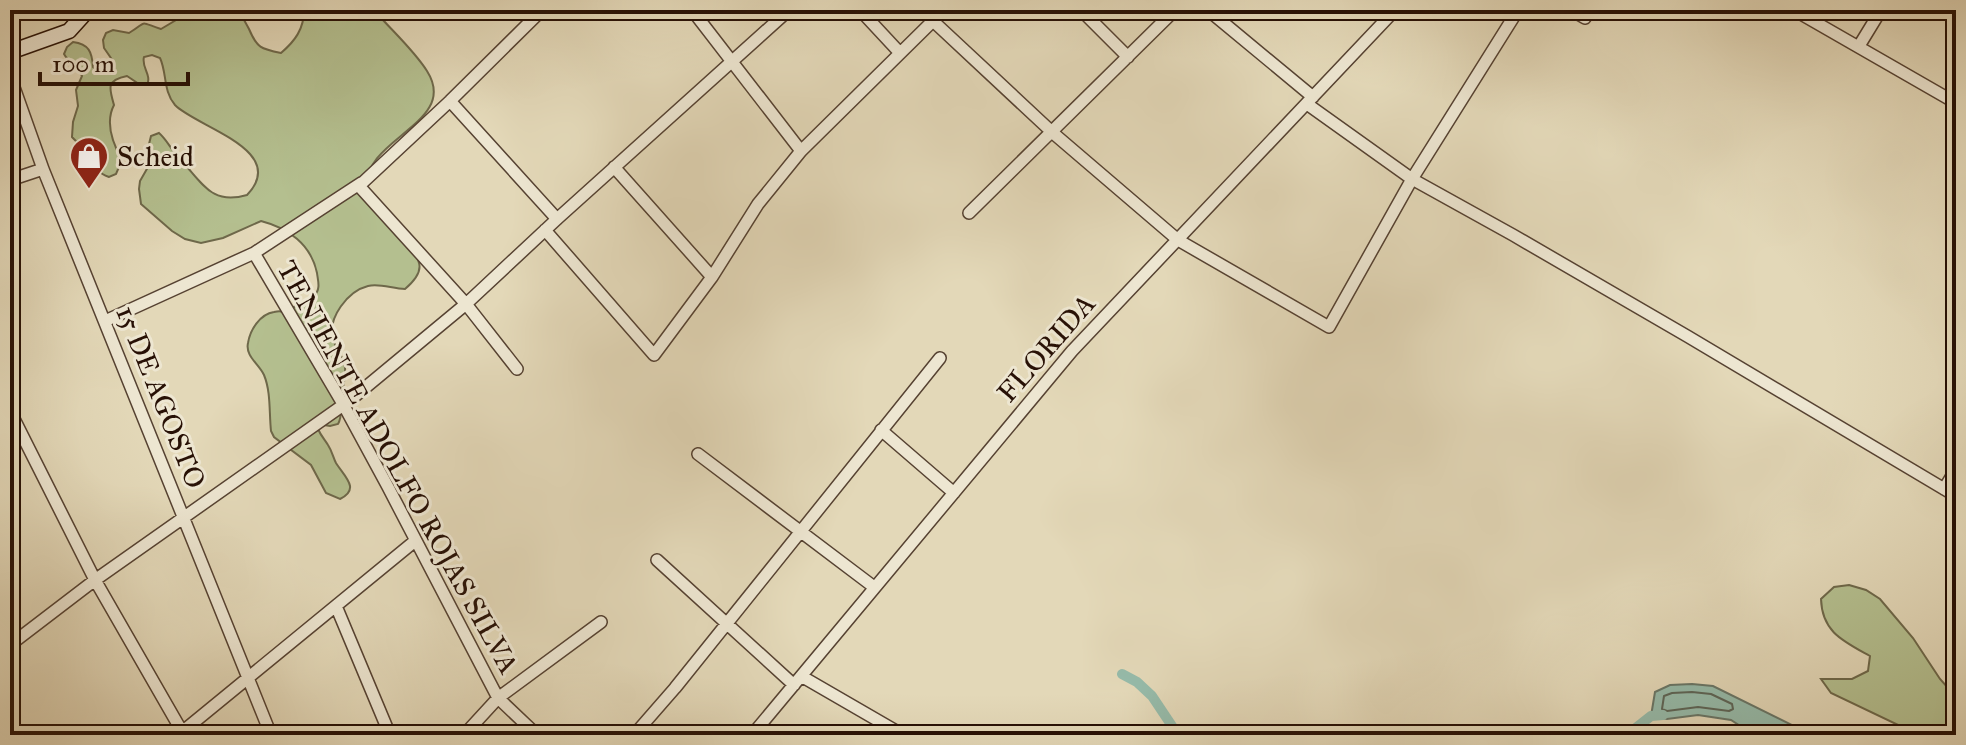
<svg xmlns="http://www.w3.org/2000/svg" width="1966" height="745" font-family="'IM FELL Great Primer',serif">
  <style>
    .green { fill: #b4bf8f; stroke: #6e684a; stroke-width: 2 }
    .water { fill: #96bbaa; stroke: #6a7768; stroke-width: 2 }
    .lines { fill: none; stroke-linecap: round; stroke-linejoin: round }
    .shore { stroke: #5e6658; stroke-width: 2 }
    .canal { stroke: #96bbaa; stroke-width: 10 }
    .minor-casing { stroke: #564232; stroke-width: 14 }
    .secondary-casing { stroke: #271005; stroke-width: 17 }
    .minor { stroke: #ede6d1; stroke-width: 11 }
    .secondary { stroke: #ede6d1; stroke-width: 14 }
    .labels { text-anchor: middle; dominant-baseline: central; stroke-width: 6; stroke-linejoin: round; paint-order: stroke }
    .poi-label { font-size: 28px; fill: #271005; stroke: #ede6d1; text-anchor: start }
    .street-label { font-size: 28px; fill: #271005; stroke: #ede6d1 }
  </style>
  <rect width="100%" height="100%" fill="#e3d8b8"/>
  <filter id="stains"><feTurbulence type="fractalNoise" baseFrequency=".0025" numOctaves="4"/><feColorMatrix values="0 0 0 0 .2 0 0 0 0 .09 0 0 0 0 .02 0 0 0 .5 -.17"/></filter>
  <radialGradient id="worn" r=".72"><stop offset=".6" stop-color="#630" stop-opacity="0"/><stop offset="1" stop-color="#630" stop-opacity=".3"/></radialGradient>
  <path class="green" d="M193,10h46c3,7 7,13 10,19 8,19 12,20 32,24 14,-12 23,-24 23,-43h70c17,20 39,39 53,61 33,52 -64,67 -60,116 1,8 8,14 13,20 10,13 36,41 39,56 3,10 -7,20 -14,26 -12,0 -25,-6 -37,-3 -20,5 -41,32 -35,53 3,11 11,18 12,29 1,11 -3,21 -4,31 -1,10 2,16 -3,25l-8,2 -6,-1 -6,4c3,7 7,11 10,16 4,6 5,12 8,18 8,13 25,26 4,36l-14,-6 -15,-28 -37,-28 -3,-6c-2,-19 0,-39 -7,-56 -5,-11 -19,-19 -16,-32 2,-13 12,-29 26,-31 10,-2 4,1 13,-1 6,-2 10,-7 16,-10 5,-2 6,-1 11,-5 7,-7 4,-15 3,-23 -6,-29 -29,-45 -56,-52l-38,17 -22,5 -16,-4 -13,-8 -31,-27 -2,-15 1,-8 12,-21 -3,-16 2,-8 8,-3c7,6 10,13 16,20 3,6 8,10 13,15 18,21 28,36 59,27 43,-45 -51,-68 -72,-90 -12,-14 -8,-32 -15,-47l-8,-3 -8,2c-3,10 8,18 3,28l-8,-1 -12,-8c-21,4 -18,12 -13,29 -9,17 -1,39 8,55l-6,14 -7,3c-18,-7 -11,-14 -21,-26 -5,-5 -11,-8 -16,-14l1,-15 5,-16 -2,-16 6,-14c-4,-9 -13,-13 -18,-22l3,-7 6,-5c16,2 19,10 20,25l6,5 7,2 6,-5 1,-8 -9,-13 -1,-8 3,-7 7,-3 16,3c20,-12 8,-12 32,-4z
    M1849,585l17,5 14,9 33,39 27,41 16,18v38h-37l-88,-42 -10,-14h31l16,-8 2,-15c-27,-15 -48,-24 -49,-57l13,-12z"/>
  <path class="water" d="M1692,684l21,2 83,41 8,8h-50l-23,-15 -33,-5 -31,4 -16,-3 4,-24 15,-7z"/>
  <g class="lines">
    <path class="shore" d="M1692,692l19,2 21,10 1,5 -4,2 -31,-4 -31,4 -5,-2 2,-13 8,-3z"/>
    <path class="canal" d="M1122,674l15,8 15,14 26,39
      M1627,735l24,-19 12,-1"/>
    <g class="minor-casing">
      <path id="minor" d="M692,10l109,141
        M860,10l40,43
        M1081,10l47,47
        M1208,10l105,87
        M1571,10l14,8
        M1794,10l162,93
        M933,21l120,112 125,107 151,87 83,-148 106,-169
        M1859,46l22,-36
        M10,76l33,93 228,566
        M450,101l107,118
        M1307,104l105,75 101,56 174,101 269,160
        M614,167l98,110
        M10,180l33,-11
        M969,213l206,-203
        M545,230l109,125 58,-78 46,-73 43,-53 143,-141
        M254,253l89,151 45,83 110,211 39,37
        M105,321l149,-68 107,-70
        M517,369l-51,-65 -107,-118 91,-85 92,-91
        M10,411l85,169 89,155
        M881,430l73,63
        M698,454l176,133
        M1944,489l12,-20
        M657,560l137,125
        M336,606l54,129
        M10,645l85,-65 254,-179 117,-97 91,-85 232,-209
        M801,676l102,59
        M10,731l2,4
        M182,732l233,-191
        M464,735l34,-37 103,-76
        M634,735l41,-47 265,-330
        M752,735l320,-384 323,-341"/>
    </g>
    <g class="secondary-casing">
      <path id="secondary" d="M10,52l59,-21 19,-21"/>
    </g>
    <use href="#minor" class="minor"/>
    <use href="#secondary" class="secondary"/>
  </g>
  <defs>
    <g id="shop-pin" transform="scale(2)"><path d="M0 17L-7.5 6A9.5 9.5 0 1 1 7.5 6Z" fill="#8f2418" stroke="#ede6d1"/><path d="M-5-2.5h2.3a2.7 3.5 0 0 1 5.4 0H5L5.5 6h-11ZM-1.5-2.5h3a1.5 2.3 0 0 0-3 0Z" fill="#fff"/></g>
  </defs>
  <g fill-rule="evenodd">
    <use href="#shop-pin" x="89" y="156"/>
  </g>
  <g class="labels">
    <g class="poi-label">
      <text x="117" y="156">Scheid</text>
    </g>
    <g class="street-label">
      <text transform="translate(1046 348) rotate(-49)">FLORIDA</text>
      <text transform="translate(161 397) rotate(68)">15 DE AGOSTO</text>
      <text transform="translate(398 467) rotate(61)">TENIENTE ADOLFO ROJAS SILVA</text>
    </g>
  </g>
  <rect width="1966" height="745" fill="none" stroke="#e3d8b8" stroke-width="40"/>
  <rect x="12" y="12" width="1942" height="721" fill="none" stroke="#271005" stroke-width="4"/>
  <rect x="20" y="20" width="1926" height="705" fill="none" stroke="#271005" stroke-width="2"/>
  <path d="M40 72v12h148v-12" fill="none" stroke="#271005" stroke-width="4"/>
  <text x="52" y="72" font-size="24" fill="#271005" stroke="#ede6d1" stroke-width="6" paint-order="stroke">100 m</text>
  <rect width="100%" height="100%" filter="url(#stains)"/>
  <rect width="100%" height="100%" fill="url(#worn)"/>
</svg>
